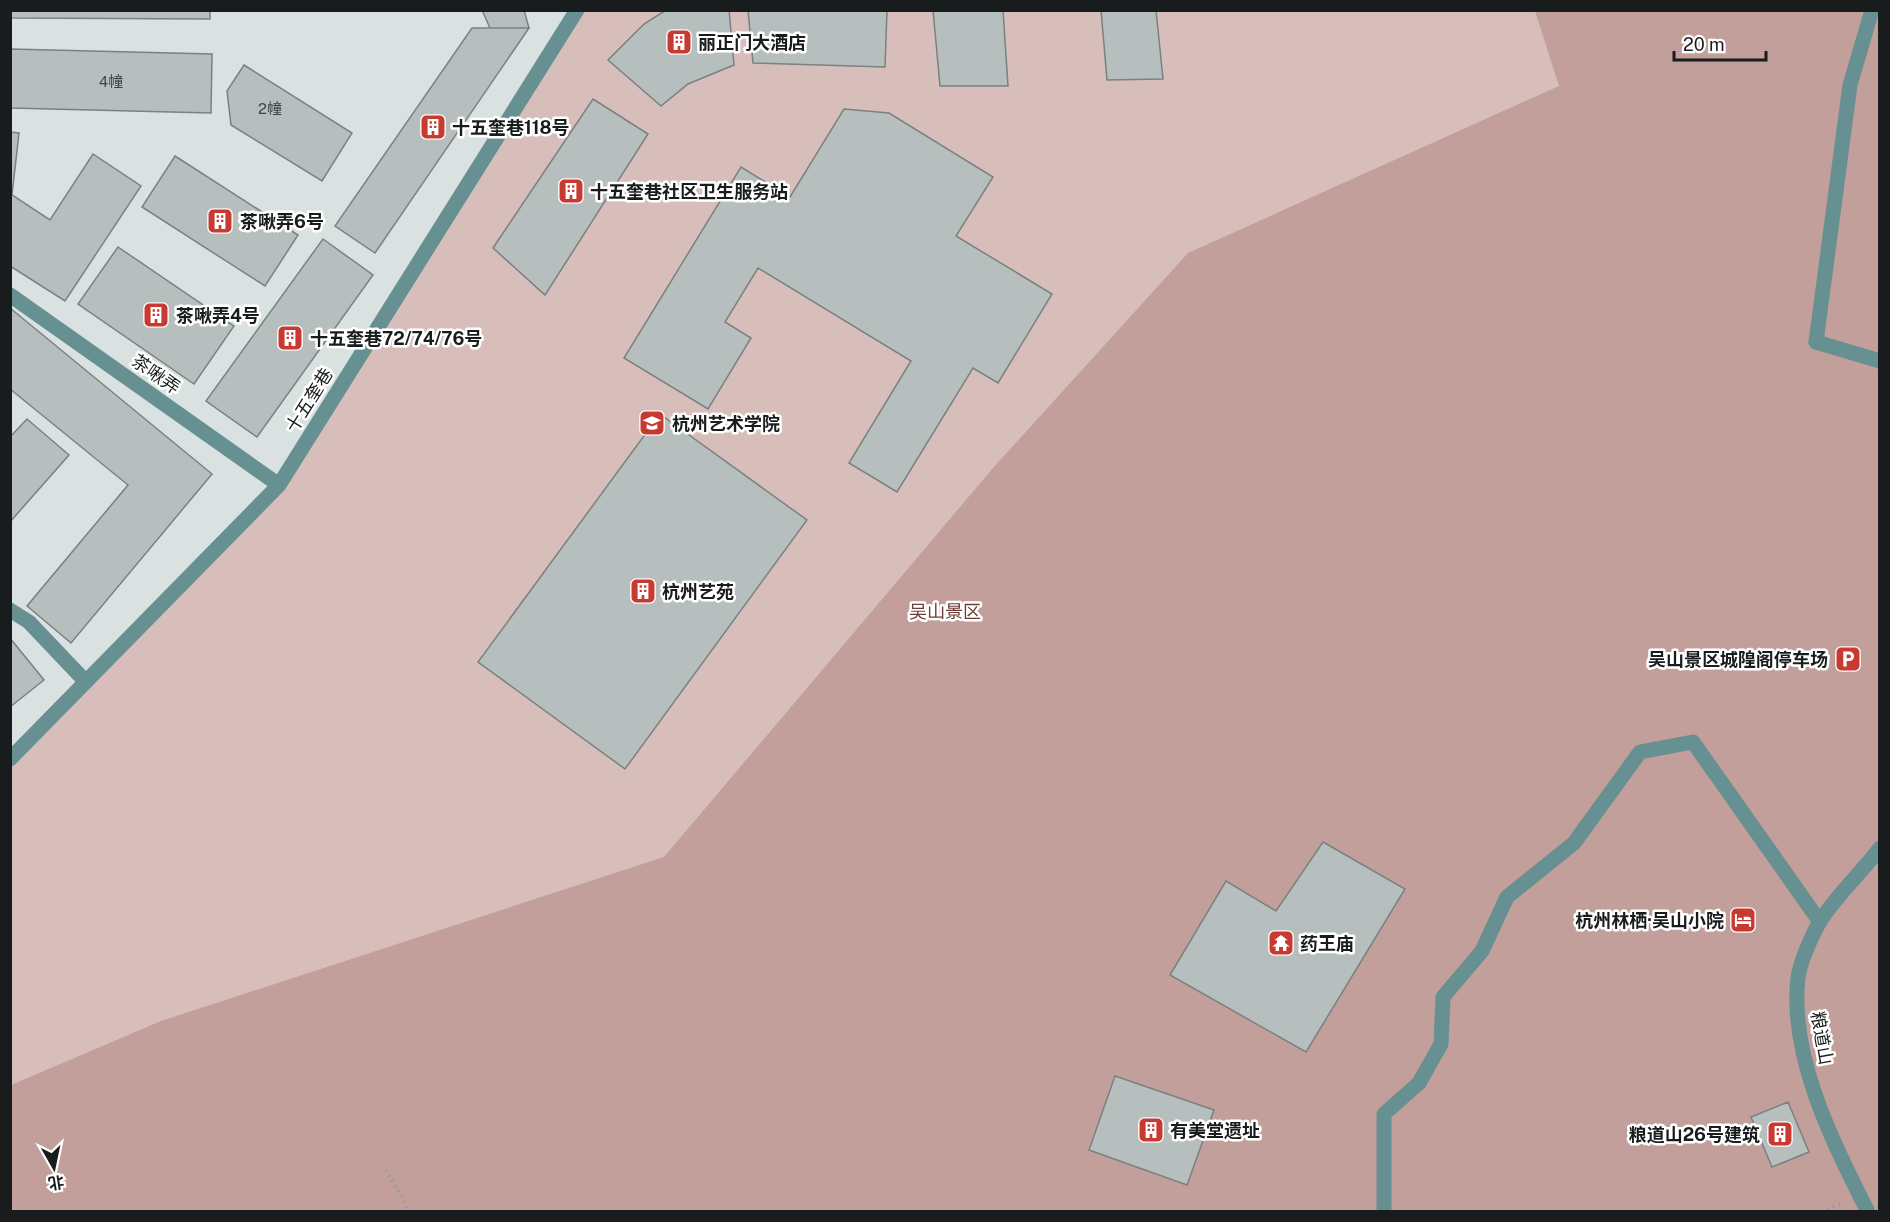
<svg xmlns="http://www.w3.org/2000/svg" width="1890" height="1222" font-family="'Public Sans','Noto Sans SC',sans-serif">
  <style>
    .green { fill: #d8bebb }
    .forest { fill: #c29f9a }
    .building { fill: #b7bebe; stroke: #7a8181; stroke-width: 1.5 }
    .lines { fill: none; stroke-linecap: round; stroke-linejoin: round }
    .path { stroke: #959b9b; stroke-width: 4; stroke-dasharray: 1.5 4.5; stroke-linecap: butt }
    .service { stroke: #669091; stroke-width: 15 }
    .minor { stroke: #669091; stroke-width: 15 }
    .labels { text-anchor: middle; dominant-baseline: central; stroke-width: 5; stroke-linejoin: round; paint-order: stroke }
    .number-label { font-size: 15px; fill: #404444 }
    .poi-label { font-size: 18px; font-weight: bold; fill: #191c1c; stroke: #fff; text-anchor: start }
    .street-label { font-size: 18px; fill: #191c1c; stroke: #fff }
    .park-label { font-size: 18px; fill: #6e3c36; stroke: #fff }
  </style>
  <rect width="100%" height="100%" fill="#d9e1e1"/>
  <path class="green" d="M577,11h1302v1200h-1868l-1,-452 269,-274z"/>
  <path class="forest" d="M1535,11h344v1200l-1868,1v-127l150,-64 503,-164 329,-389 195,-215 371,-167z"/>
  <path class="building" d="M10,10h200v9l-200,-1z
    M482,10h42l5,18h-39z
    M666,10h63l5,55 -46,19 -27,22 -53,-46 36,-36z
    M748,10h139l-2,57 -132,-4z
    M933,10h70l5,76h-68z
    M1101,10h55l7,69 -56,1z
    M472,28h57l-154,225 -40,-27z
    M10,49l202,5 -1,59 -201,-5z
    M244,65l108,68 -30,48 -91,-56 -4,-34z
    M593,99l55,35 -103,161 -52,-47z
    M844,109l45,4 104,64 -37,59 96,58 -54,89 -25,-15 -76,124 -48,-29 62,-102 -153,-93 -33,54 26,16 -43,71 -84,-51 117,-191 49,30z
    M10,132l9,1 -7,62 38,25 43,-66 48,32 -76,115 -55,-35z
    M175,156l123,79 -33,51 -123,-79z
    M323,239l50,36 -116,162 -51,-36z
    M118,247l116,79 -40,58 -116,-80z
    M10,308l202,166 -141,169 -44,-37 101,-121 -118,-96z
    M660,414l147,106 -182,249 -147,-107z
    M27,419l42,36 -59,67v-85z
    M10,638l34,42 -34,27z
    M1323,842l82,47 -99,163 -136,-77 56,-94 50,30z
    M1115,1076l99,34 -27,75 -98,-35z
    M1788,1102l21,50 -37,15 -21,-50z"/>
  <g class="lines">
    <path class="path" d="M386,1170l24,42
      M1822,1212l18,-8"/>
    <path class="service" d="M10,295l269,190
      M1816,342l34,-257 22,-75
      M10,610l19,12 57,60
      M10,759l269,-274 298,-475"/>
    <path class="minor" d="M1816,342l64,19
      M1384,1212v-98l35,-31 22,-39 2,-47 39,-46 25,-54 67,-54 66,-91 53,-10 127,180
      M1868,1212c-35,-70 -79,-155 -70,-234 2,-16 13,-41 21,-55 13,-23 44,-52 61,-75"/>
  </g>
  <defs>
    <g id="building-square" transform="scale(1.35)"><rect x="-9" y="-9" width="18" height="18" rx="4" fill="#c73931" stroke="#fff"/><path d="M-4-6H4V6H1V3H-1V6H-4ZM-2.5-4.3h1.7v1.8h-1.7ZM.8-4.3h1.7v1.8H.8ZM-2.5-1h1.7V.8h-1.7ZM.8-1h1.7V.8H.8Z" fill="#fff"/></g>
    <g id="school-square" transform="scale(1.35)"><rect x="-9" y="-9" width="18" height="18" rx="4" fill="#c73931" stroke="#fff"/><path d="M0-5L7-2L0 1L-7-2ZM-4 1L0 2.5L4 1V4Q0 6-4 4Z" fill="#fff"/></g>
    <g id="parking-square" transform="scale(1.35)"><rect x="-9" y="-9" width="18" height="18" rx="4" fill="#c73931" stroke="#fff"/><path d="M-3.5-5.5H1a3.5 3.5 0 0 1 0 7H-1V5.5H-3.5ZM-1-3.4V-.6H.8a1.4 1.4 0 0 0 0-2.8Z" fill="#fff"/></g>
    <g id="hotel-square" transform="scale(1.35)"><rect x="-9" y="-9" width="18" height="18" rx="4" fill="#c73931" stroke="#fff"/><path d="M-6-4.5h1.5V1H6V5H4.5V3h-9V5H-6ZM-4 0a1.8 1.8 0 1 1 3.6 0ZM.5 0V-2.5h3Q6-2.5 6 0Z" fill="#fff"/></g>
    <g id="temple-square" transform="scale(1.35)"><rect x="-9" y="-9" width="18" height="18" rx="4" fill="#c73931" stroke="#fff"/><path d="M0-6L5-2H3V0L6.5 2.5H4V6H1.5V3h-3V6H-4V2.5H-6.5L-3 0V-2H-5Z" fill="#fff"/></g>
  </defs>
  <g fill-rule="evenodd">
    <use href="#building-square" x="679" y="42"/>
    <use href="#building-square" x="433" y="127"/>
    <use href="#building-square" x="571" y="191"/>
    <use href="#building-square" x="220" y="221"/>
    <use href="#building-square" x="156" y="315"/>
    <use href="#building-square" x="290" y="338"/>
    <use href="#school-square" x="652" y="423"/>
    <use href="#building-square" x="643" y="591"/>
    <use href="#parking-square" x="1848" y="659"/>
    <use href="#hotel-square" x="1743" y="920"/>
    <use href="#temple-square" x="1281" y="943"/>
    <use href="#building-square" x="1151" y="1130"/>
    <use href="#building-square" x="1780" y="1134"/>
  </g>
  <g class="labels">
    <g class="number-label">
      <text x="111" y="81">4幢</text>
      <text x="270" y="108">2幢</text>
    </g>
    <g class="poi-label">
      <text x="698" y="42">丽正门大酒店</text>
      <text x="452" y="127">十五奎巷118号</text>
      <text x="590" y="191">十五奎巷社区卫生服务站</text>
      <text x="240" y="221">茶啾弄6号</text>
      <text x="176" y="315">茶啾弄4号</text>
      <text x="310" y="338">十五奎巷72/74/76号</text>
      <text x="672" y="423">杭州艺术学院</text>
      <text x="662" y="591">杭州艺苑</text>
      <text x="1828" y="659" text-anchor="end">吴山景区城隍阁停车场</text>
      <text x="1724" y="920" text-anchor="end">杭州林栖·吴山小院</text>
      <text x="1300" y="943">药王庙</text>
      <text x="1170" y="1130">有美堂遗址</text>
      <text x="1760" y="1134" text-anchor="end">粮道山26号建筑</text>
    </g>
    <g class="street-label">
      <text transform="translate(156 374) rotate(35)">茶啾弄</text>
      <text transform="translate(309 400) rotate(-58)">十五奎巷</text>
      <text transform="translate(1822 1038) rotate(80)">粮道山</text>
    </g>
    <g class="park-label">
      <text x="945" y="611">吴山景区</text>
    </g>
  </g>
  <rect width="1890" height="1222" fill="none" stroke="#191c1c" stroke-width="24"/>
  <g transform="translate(54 1168) rotate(171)" stroke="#ffffff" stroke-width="4.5" paint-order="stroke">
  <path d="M0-4.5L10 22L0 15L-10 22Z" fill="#191c1c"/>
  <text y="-9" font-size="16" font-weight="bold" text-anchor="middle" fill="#191c1c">北</text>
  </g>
  <path d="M1674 51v9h92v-9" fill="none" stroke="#191c1c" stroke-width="3"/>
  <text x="1683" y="51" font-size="18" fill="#191c1c" stroke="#ffffff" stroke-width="4.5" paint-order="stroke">20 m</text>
</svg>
